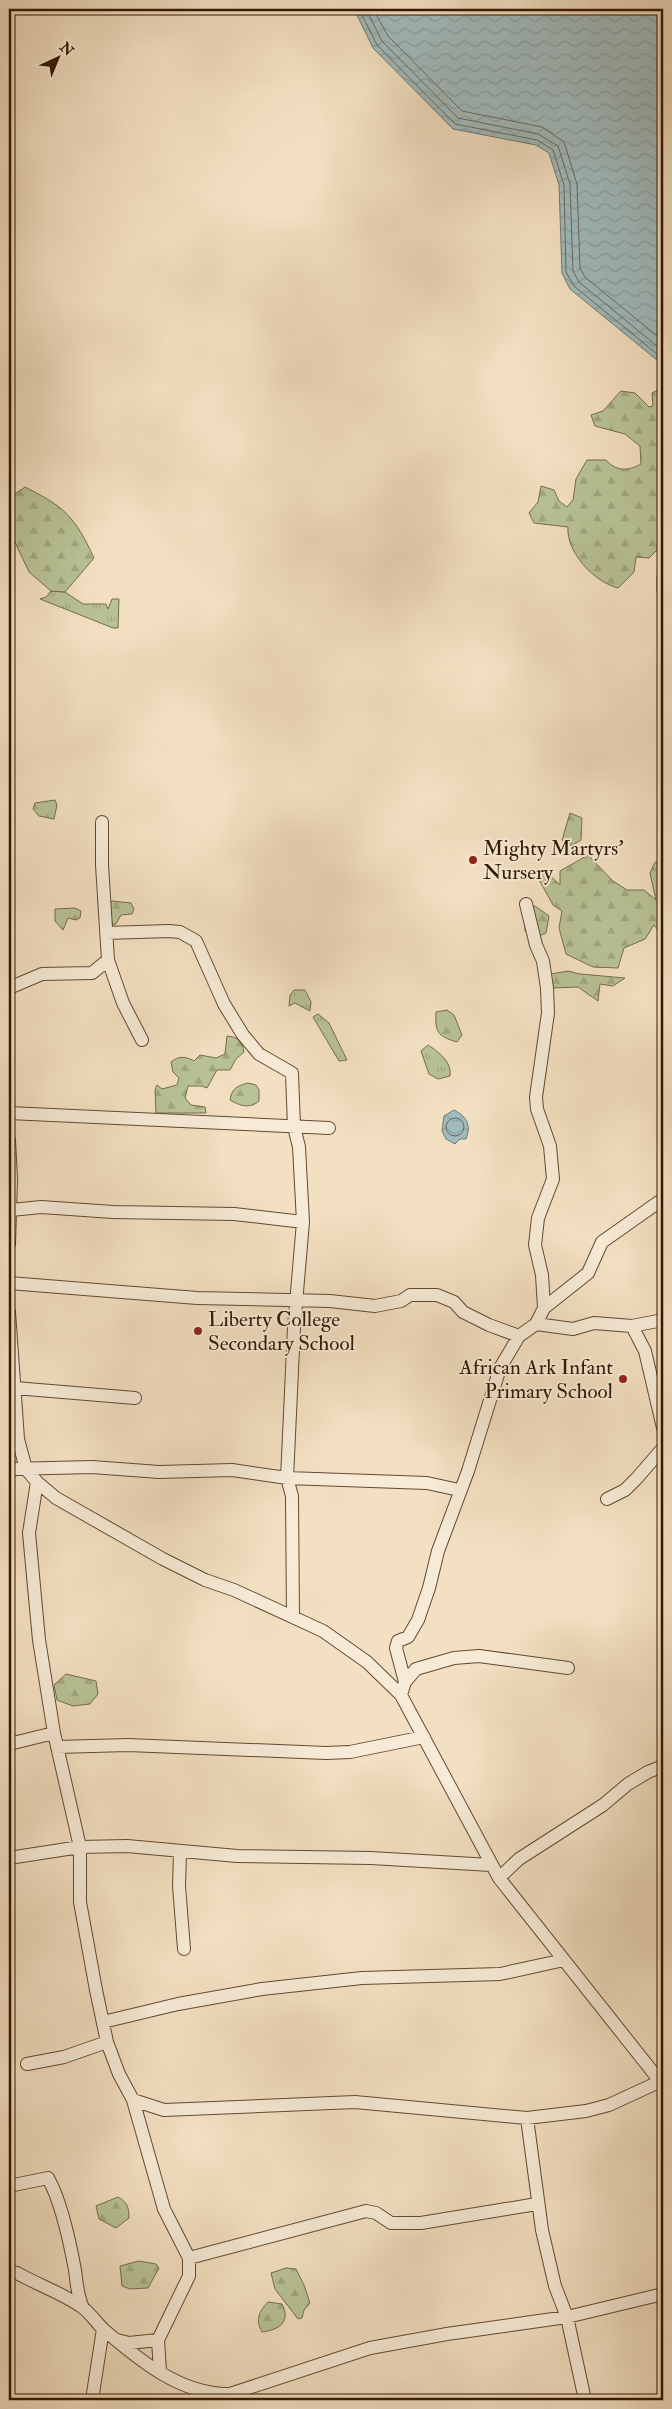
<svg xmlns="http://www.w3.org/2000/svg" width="672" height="2409" font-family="'IM FELL Double Pica',serif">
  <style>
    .grass { fill: url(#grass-tufts); stroke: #756d4b }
    .forest { fill: url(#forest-firs); stroke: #756d4b }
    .water { fill: url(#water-waves); stroke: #747971 }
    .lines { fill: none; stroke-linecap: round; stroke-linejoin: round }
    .shore { stroke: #69695e; stroke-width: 1 }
    .minor-casing { stroke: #624930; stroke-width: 14 }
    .minor { stroke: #f7ebd7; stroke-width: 12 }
    .poi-dot { fill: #8f2418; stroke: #f7ebd7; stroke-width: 2 }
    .labels { text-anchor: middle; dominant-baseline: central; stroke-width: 4; stroke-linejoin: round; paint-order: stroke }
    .poi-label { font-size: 21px; fill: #321700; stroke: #f7ebd7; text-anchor: start }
  </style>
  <defs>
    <pattern id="grass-tufts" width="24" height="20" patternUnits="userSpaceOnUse" patternTransform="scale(1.25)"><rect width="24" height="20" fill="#b8c396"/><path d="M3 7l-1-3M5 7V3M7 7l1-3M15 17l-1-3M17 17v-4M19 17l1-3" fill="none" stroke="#9fa780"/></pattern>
    <pattern id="forest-firs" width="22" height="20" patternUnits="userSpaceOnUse" patternTransform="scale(1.25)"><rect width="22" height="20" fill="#b8c396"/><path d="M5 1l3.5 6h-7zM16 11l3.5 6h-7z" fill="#9fa780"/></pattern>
    <pattern id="water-waves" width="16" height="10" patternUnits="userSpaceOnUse" patternTransform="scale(1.25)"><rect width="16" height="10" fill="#a0bbbd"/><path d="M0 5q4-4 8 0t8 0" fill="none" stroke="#8aa0a1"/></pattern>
  </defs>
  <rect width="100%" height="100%" fill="#f3e0c2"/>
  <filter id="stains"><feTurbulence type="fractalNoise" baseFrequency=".004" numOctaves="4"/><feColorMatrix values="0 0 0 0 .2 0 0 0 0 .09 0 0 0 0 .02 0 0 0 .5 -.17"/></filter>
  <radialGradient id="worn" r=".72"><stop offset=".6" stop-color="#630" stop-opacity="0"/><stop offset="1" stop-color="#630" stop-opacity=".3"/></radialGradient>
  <path class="grass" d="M51,591l14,1 18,12h23l2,5 4,-10h7l-1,29h-5l-73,-29 6,-2z
    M294,990h11l6,12 -1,9 -15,-8 -6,3 1,-11z
    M318,1014l11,9 18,37 -8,1 -26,-44z
    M428,1045c11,7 24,17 22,31l-12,3 -9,-5 -8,-23z"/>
  <path class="forest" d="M660,389l3,2v153l-14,14 -13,-1 -2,15 -16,16c-24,-6 -52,-36 -50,-61l-34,-4 -5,-10 9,-11 3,-16 13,4 5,11 8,6 6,-7 3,-21 11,-19h19c11,12 22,11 35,4l-1,-18 -15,-12 -30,-8 -4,-11 12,-4 18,-20 14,2 14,14 4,-1 -1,-13z
    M25,487c40,20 50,30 69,71l-29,34 -14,-1 -22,-19 -16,-34 -1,-26 -3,-14z
    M663,572v25l-6,-5v-17z
    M55,800l2,5 -3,14 -15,-3 -6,-7 2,-6z
    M570,813l12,5 -1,22 -10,6 -9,-6z
    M588,855l25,26 14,9h17l12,10 -6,-27 5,-11 8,3v71l-9,-11 -9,14 -21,9 -6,20 -25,-1 -27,-13 -7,-26 3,-17 -9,-6 -16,-29 8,-5 15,14v-14z
    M112,901l19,2 3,6 -2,5 -11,1 -5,9 -3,1 -6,-16z
    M535,906l14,10 -3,17 -12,5 -9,-7 -1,-20 4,-4z
    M75,908l6,3 -1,7 -4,2 -8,-2 -5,12 -8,-9v-12z
    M568,971l12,3 45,4 -12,8 -13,-2 -2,17 -20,-14 -26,1 -1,-14z
    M447,1010l7,5 8,20 -5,7c-20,-6 -22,-10 -21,-30z
    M227,1036c11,1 15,5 17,16l-8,7 -6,11h-13l-10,18 -5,-2h-14l-3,12 6,7 14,2 1,6h-50l-1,-23 2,-5 5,4 15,-4 2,-7 -6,-6 -2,-10c7,-6 15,-6 23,-1l6,-6 16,3 9,-4z
    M248,1083l8,2 3,5v11c-9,8 -19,5 -29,-1 2,-12 7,-14 18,-17z
    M66,1674l30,7 2,13 -8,10 -17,2 -16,-6 -3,-15z
    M118,2197c9,5 11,10 11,21l-13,10 -17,-9 -3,-13z
    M139,2261l17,3 3,4 -11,20 -18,1 -8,-3 -2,-20z
    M286,2268l10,1 8,16 6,18 -6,7 -2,8 -4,1 -23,-30 -4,-16z
    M268,2302l14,2c9,17 -2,26 -20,28 -7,-13 -3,-20 6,-30z"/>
  <path class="water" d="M354,9h309v356l-93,-76 -8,-16 -3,-88 -10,-32 -13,-8 -83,-16 -80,-81z
    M454,1110c14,7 17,16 12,29h-6l-5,5 -9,-5 -4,-8 2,-15z"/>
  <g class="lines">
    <path class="shore" d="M359,9l18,36 78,79 82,16 16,10 11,35 2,87 8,14 89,73
      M366,9l16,32 76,77 80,16 20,12 12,38 3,87 6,11 84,69
      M373,9l15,27 74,75 80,16 22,15 13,42 3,84 5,9 78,64
      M446 1127a9 9 0 1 1 18 0a9 9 0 1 1-18 0Z"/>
    <g class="minor-casing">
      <path id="minor" d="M102,822v43l6,95 15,43 19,37
        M526,904l10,41 7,16 4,27 1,25 -12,84 1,12 13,37 3,33 -15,39 -3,27 7,30 2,33 -8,16
        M106,933l63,-2 11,1 16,9 28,63 19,31 16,19 33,19 2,54 5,20 4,75 -9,105 -7,151 5,18 1,121
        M9,988l33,-14 50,-1 16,-13
        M9,1113l320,15
        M9,1140l2,39 -2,65
        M11,1210l30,-3 72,5 121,2 69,8
        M9,1283l188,15 133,3 45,5 26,-5 9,-6h27l17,7 9,10 26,13 30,11
        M544,1308l44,-35 14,-31 61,-43
        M9,1312l9,127 8,30 11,13 19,16 107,61 42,21 29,10 89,41 44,31 34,33 98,183 164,207
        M632,1326l13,25 18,77
        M15,1388l120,10
        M9,1469l83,-2 67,5 73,-2 55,8 140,5 32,7
        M37,1482l-8,51 10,107 15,93 26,114v55l16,88 11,52 12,32 14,26 31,109 25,49v18l-31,64 2,31
        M607,1499l18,-9 12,-12 26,-30
        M405,1682l11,-13 38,-11 25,-2 89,12
        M401,1695l4,-13 -9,-34 2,-7 10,-4 10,-17 11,-32 9,-37 30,-80 32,-103 19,-32 17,-12 37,5 21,-6 38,3 31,-6
        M9,1744l45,-11
        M57,1747l71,-2 198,8 24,-1 74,-15
        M180,1852l-1,34 5,63
        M9,1858l71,-11 47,-1 110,10 134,2 120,7
        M499,1878l20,-19 84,-54 25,-21 20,-12 15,-6
        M103,2022l75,-18 84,-15 100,-11 138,-4 64,-14
        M27,2064l37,-7 43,-15
        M133,2100l31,10 191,-8 172,16 59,-7 23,-6 52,-24
        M527,2118l15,112 13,56 12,31 18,83
        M9,2186l39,-8c13,23 22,65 27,92 2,14 2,25 8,38
        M189,2258l177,-47 10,2 15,10h30l116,-19
        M9,2272l8,1c21,12 45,20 65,34 8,6 14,15 21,22 36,31 78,66 127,65l140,-46 77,-14 120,-17 96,-23
        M117,2340l12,3 29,-3
        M92,2400l11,-71"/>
    </g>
    <use href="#minor" class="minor"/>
  </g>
  <g class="poi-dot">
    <circle cx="473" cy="860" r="5"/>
    <circle cx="198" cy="1331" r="5"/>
    <circle cx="623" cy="1379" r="5"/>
  </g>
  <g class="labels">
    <g class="poi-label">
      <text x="483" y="848">Mighty Martyrs'<tspan x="483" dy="24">Nursery</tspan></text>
      <text x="208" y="1319">Liberty College<tspan x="208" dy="24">Secondary School</tspan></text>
      <text x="613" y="1367" text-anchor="end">African Ark Infant<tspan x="613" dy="24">Primary School</tspan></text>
    </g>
  </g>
  <rect width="672" height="2409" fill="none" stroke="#f3e0c2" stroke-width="30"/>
  <rect x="10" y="10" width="652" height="2389" fill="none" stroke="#321700" stroke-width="2.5"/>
  <rect x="15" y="15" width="642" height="2379" fill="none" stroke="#321700"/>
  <g transform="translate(58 58) rotate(44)" stroke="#f7ebd7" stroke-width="4" paint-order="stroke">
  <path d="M0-4L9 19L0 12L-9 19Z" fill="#321700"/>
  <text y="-8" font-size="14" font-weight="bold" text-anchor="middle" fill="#321700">N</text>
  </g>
  <rect width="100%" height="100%" filter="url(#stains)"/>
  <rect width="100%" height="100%" fill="url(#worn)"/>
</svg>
